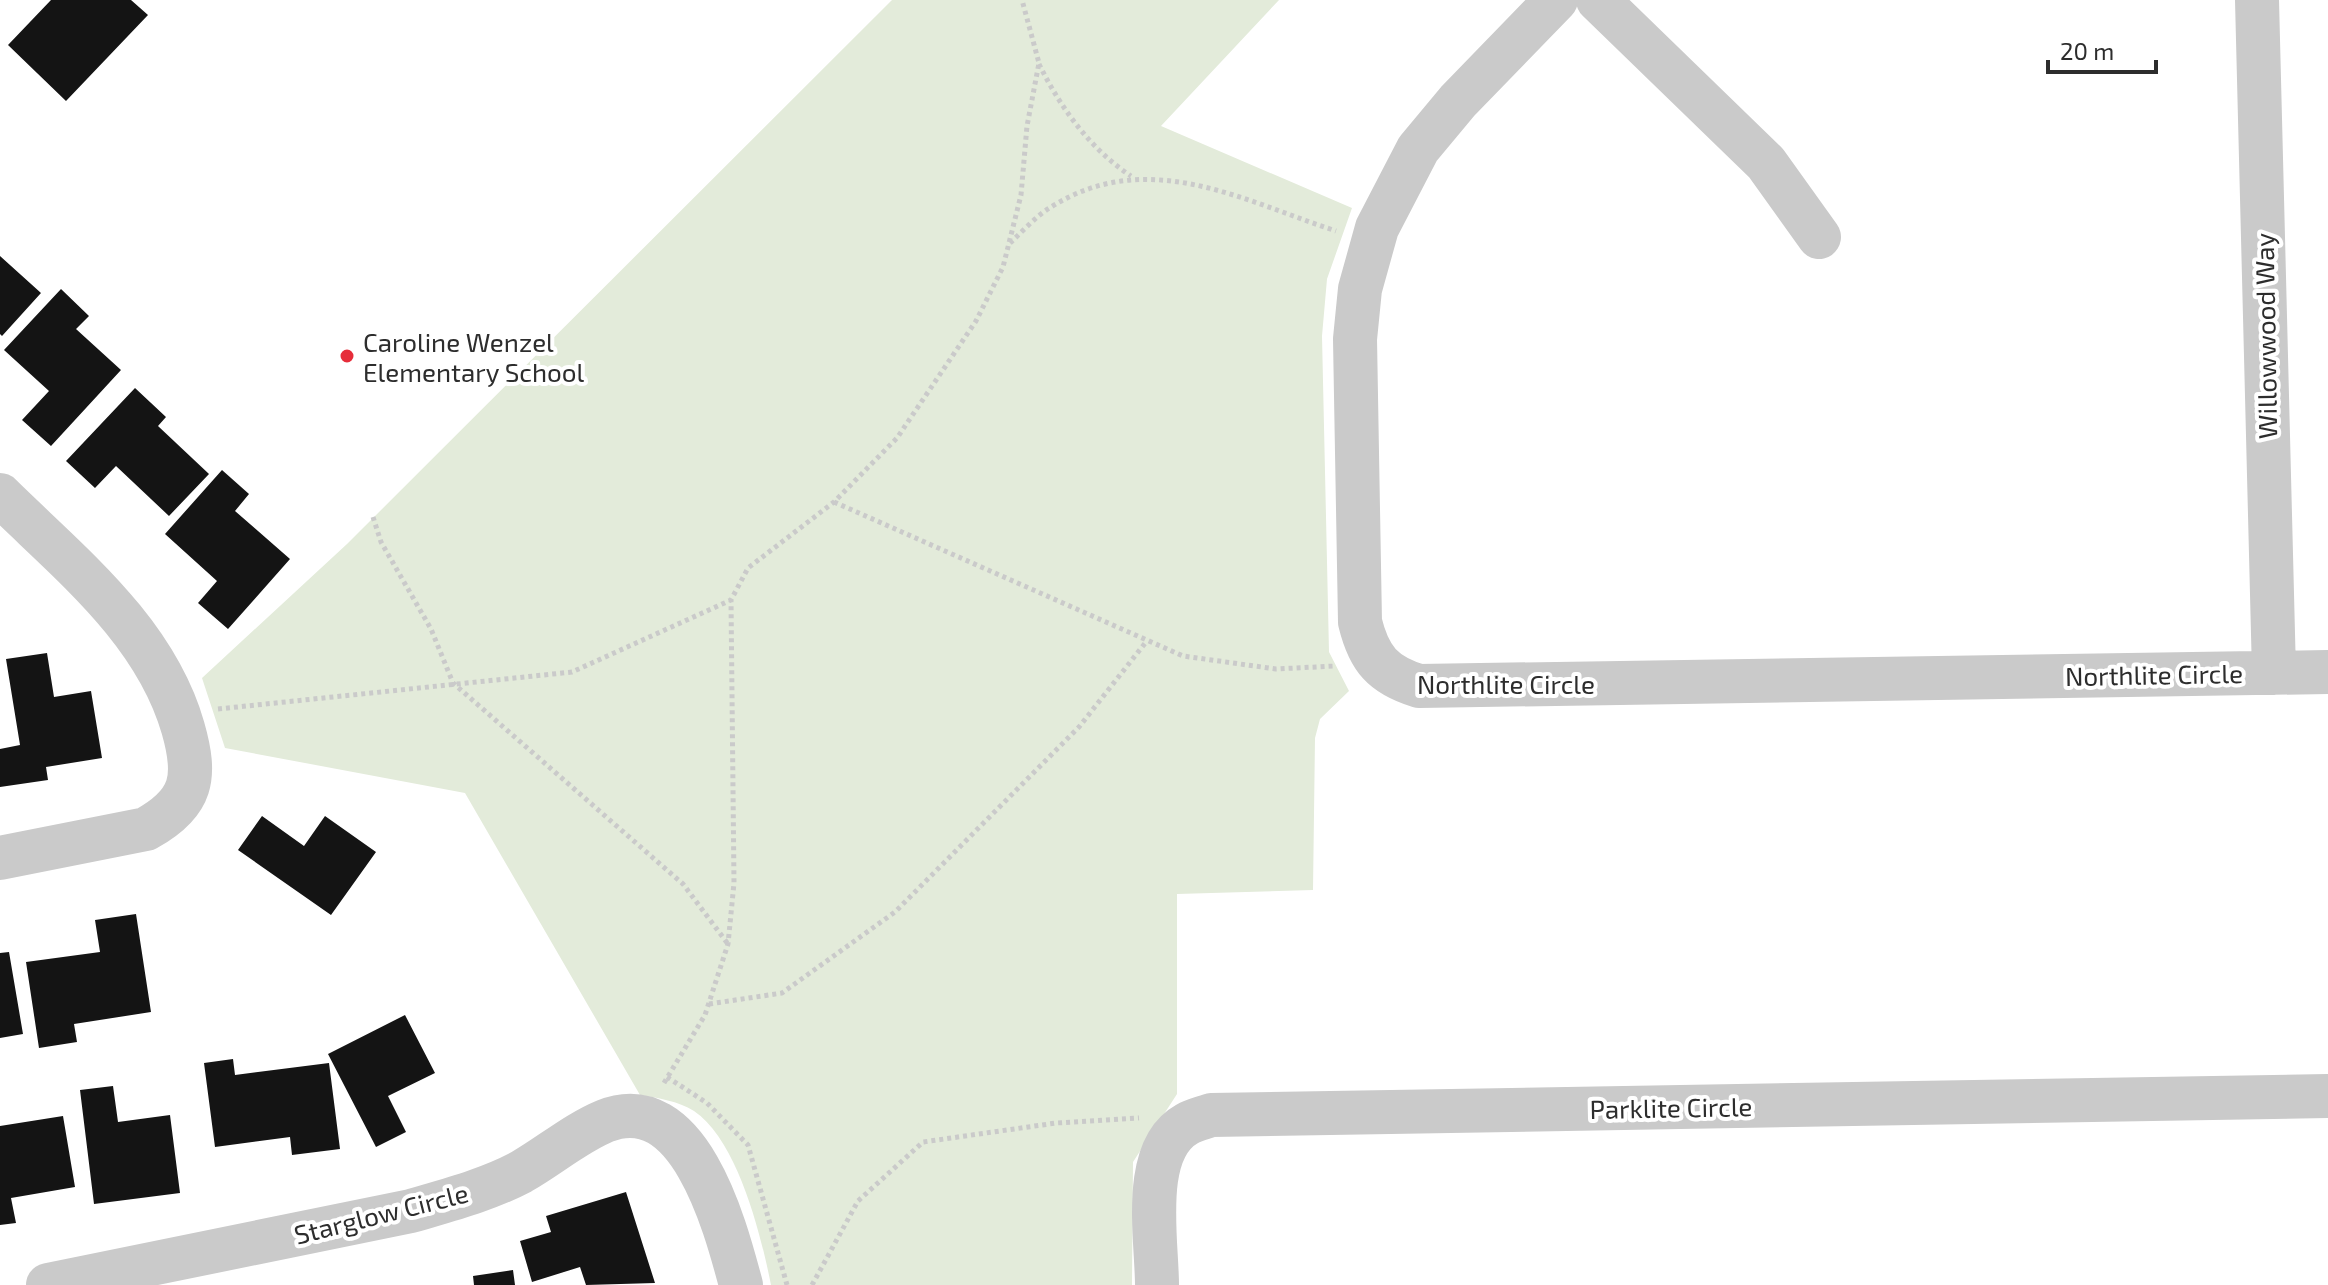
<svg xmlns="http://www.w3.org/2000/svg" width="2328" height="1285" font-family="'Exo 2',sans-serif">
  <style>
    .green { fill: #e3ebda }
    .building { fill: #141414 }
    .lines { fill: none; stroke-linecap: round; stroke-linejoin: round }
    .path { stroke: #cacaca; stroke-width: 5; stroke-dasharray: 4 4; stroke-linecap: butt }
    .minor { stroke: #cacaca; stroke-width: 44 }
    .poi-dot { fill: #e62d3a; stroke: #fff; stroke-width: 3 }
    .labels { text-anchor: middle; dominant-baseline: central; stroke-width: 8; stroke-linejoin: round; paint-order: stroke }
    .street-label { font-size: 26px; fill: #2d2d2d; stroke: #fff }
    .poi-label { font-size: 26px; fill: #2d2d2d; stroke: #fff; text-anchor: start }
  </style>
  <rect width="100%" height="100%" fill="#fff"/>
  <path class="green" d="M892,0h387l-118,126 191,82 -25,71 -5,57 7,316 20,39 -29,28 -5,19 -2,152 -136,4v200l-44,68 -1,123h-361c-10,-50 -33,-144 -77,-174 -16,-10 -36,-13 -54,-16l-175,-302 -240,-45 -23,-70 145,-134z"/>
  <path class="building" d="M51,0h80l17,15 -82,86 -58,-56z
    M0,256l41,37 -39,43 -2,-2z
    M61,289l28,27 -13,13 45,41 -70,76 -29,-26 27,-29 -45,-41z
    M135,388l31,29 -8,9 51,48 -40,42 -53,-50 -21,22 -29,-27z
    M222,470l27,24 -14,17 55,48 -62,70 -30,-26 19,-22 -52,-47z
    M47,653l7,44 37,-6 11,67 -56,9 2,13 -48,7v-38l20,-4 -14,-86z
    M262,816l42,30 21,-30 51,36 -45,63 -93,-65z
    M136,914l15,98 -77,12 3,18 -38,6 -13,-86 74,-10 -5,-32z
    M9,952l14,82 -23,4v-85z
    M405,1015l30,58 -47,23 18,36 -30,15 -48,-93z
    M233,1059l2,16 94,-12 11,86 -48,6 -2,-18 -75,10 -11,-84z
    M113,1086l5,36 52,-7 10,78 -86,11 -14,-114z
    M63,1116l12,71 -64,11 5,25 -16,2v-99z
    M626,1192l29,91 -69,2 -6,-18 -48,15 -12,-41 31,-9 -5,-16z
    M513,1270l2,15h-41l-1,-9z"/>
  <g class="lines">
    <path class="path" d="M1039,64c21,43 51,85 92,112
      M1010,243c13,-12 26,-27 41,-36 96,-60 188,-8 285,24
      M834,502l349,154 93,13 59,-3
      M373,517l8,25 50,87 22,54 230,201 45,60
      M218,709l354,-37 159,-72
      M709,1004l73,-11 113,-81 184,-185 67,-85
      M667,1077l40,26 41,42 39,140
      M664,1083l41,-68 23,-71 6,-61 -3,-283 17,-32 86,-66 63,-64 79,-117 27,-54 18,-72 6,-69 12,-63 -17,-63
      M812,1285l46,-84 65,-59 133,-19 83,-5"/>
    <path class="minor" d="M1556,0l-98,101 -40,48 -41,79 -17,61 -5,50 5,283c9,37 23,53 59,64l909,-14
      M1598,0l168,163 53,74
      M2257,0l17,673
      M0,495c69,68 155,135 183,233 14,49 10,75 -37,101l-146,29
      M48,1285l363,-74c37,-11 76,-21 110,-39 28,-16 55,-39 84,-51 85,-34 121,108 136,164
      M1157,1285c0,-45 -17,-135 30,-161 7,-4 16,-6 24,-9l1117,-19"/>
  </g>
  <circle class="poi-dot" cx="347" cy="356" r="8"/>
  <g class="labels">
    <g class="street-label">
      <text transform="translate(2265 336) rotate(-91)">Willowwood Way</text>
      <text transform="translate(2154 674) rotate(-1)">Northlite Circle</text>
      <text x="1506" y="683">Northlite Circle</text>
      <text transform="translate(1671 1107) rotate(-1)">Parklite Circle</text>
      <text transform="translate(381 1213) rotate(-14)">Starglow Circle</text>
    </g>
    <g class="poi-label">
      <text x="363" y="341">Caroline Wenzel<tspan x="363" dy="30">Elementary School</tspan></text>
    </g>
  </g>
  <path d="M2048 60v12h108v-12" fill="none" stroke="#2d2d2d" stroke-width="4"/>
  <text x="2060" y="60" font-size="24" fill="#2d2d2d" stroke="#ffffff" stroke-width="6" paint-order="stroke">20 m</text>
</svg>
